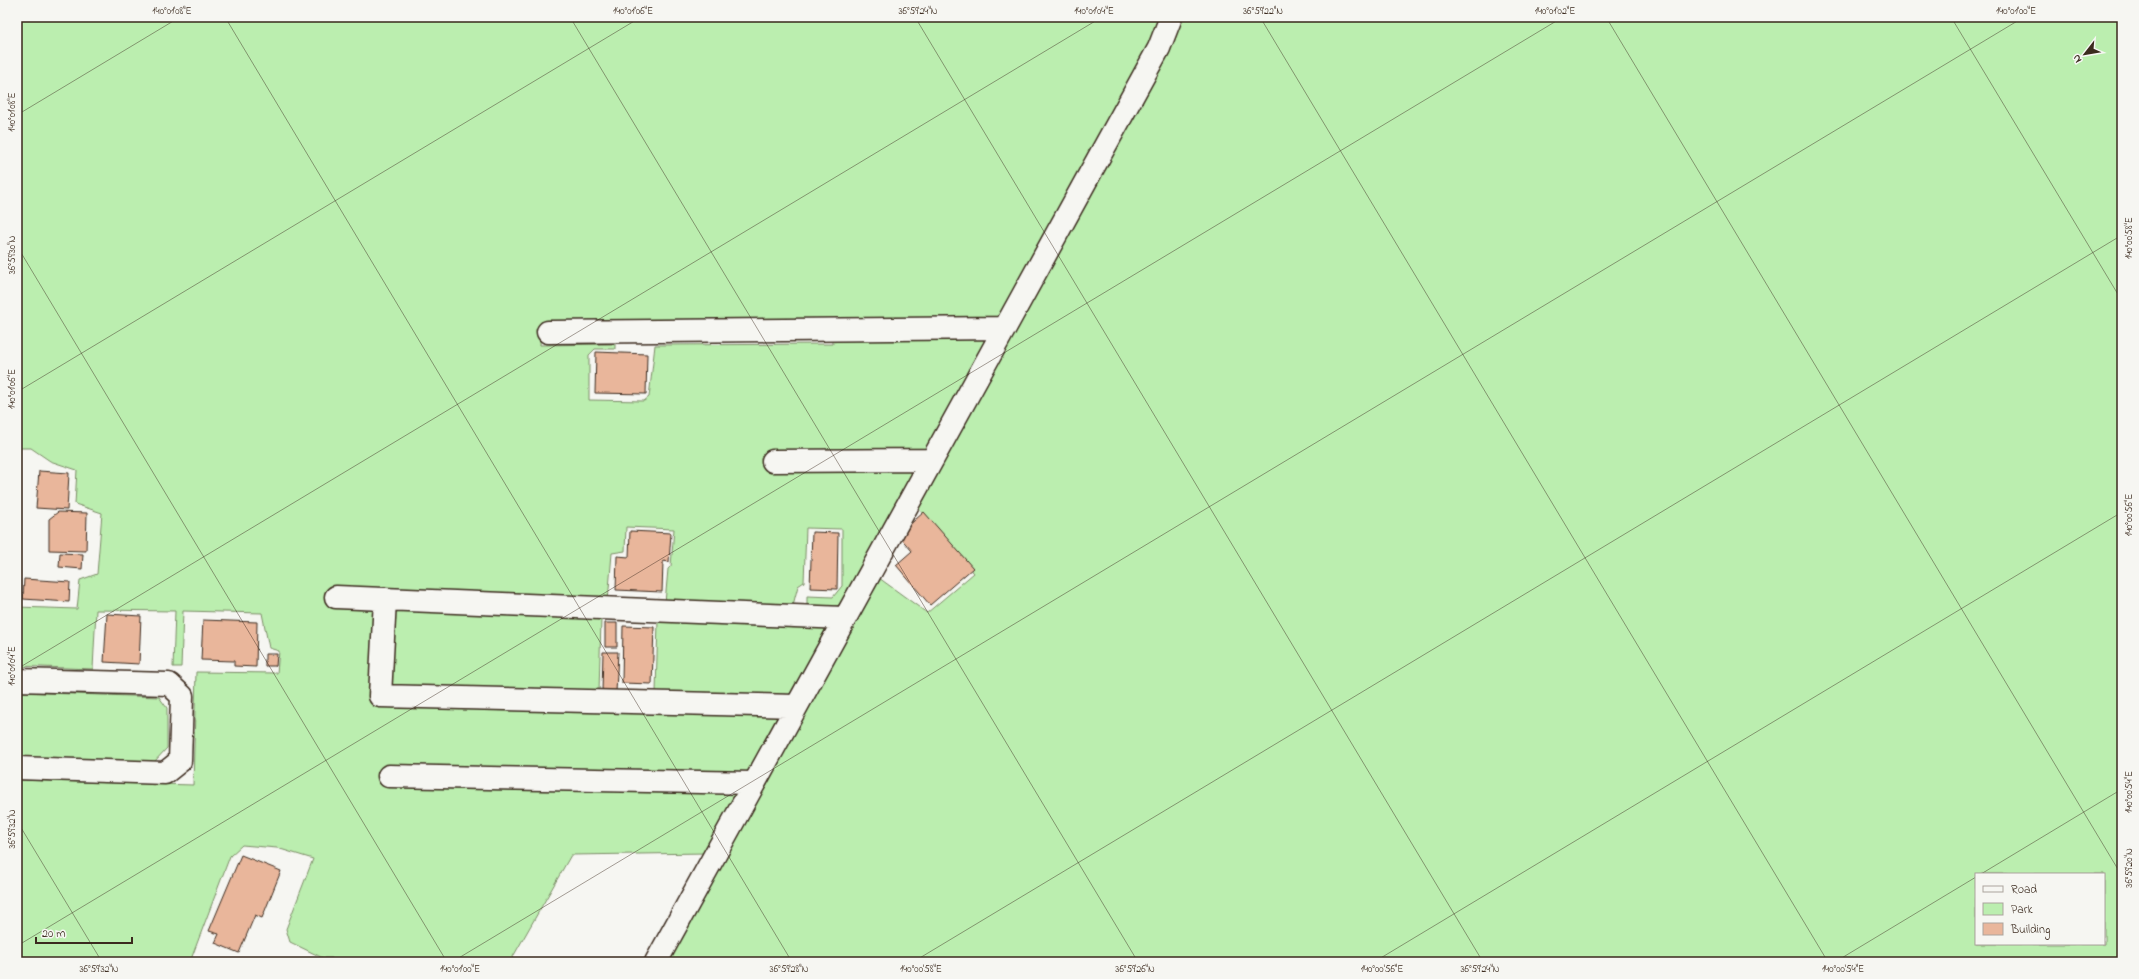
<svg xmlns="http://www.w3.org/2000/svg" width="2139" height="979" font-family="'Indie Flower',sans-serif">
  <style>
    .green { fill: #bbeeaf; stroke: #7b8c66; fill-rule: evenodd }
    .building { fill: #e9b69b; stroke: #3b2a1e }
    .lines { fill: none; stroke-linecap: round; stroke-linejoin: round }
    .minor-casing { stroke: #3b2a1e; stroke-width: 25 }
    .path { stroke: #3b2a1e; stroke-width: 2.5; stroke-dasharray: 3 3; stroke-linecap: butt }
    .minor { stroke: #f6f6f2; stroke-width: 22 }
    .ticks { fill: none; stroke: #3b2a1e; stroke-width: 1; stroke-opacity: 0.45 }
    .neatline { fill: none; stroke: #3b2a1e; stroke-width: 1.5 }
    .ticks-label { font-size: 10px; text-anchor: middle; fill: #3b2a1e }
  </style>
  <rect width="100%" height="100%" fill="#f6f6f2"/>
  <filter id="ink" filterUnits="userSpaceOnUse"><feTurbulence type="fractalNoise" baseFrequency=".025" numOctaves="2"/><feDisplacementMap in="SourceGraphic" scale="8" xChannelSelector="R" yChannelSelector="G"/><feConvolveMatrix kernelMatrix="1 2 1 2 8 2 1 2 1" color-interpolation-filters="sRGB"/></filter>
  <g filter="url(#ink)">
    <path class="green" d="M17,17h2105v945h-1456l40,-109 -135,2 -61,107h-180l2,-4h-9l-33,-16 -4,-13 27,-70 -36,-11 -35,-3 -12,11 -40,106h-173v-182l176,5 3,-113 81,1 2,-22 -10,-3 -7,-35 -79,-2 -2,56h-8l2,-56 -79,-1 -3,59 -76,-3v-59l60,2 3,-29 17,-6 5,-61 -27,-9 2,-34 -27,-9 -19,-13h-14zM541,322h292v22l-178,1 -6,52 -5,4 -55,-1v-45l6,-6h20v-5l-75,1zM895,504l23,4 56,65 -47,40 -48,-35 -81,134 -199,-20 2,-73 -54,-3 61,-15 4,-48 13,-2 1,-24 48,2 -3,37 -3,3 -3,34 128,2 5,-19 6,-4 2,-54 36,1v57l-9,11 -26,-1v12l20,1 12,-4 11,-17zM1976,874h128v70h-128z
      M658,621l173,6 -38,70 -137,-5z
      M17,692l142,5 8,11v40l-13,14 -137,-5z"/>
    <path class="building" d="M596,352l51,2 -1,40 -51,-1z
      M39,471l30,2 -2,37 -31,-2z
      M58,512l29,1 -1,38 -37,-1v-31z
      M924,512l49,56 -43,37 -34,-40 16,-14 -14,-16z
      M630,531l41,2 -2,29 -6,-1 -1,31 -46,-2 1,-34 12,1z
      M812,532l26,1 -1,56 -27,-1z
      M60,553l23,1 -1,15 -23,-2z
      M24,579l46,3 -1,20 -46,-3z
      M107,614l34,2 -2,48 -35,-2z
      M203,620l54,2 -1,45 -22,-1v-5l-33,-1z
      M605,623h12v24h-12z
      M623,626l31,1 -2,57 -30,-1z
      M603,652h15l-2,40h-14z
      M265,654h12l-1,12h-11z
      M241,855l40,16 -19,47 -7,-3 -16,38 -24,-10 4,-9 -10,-3z"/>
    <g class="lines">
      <g class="minor-casing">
        <path id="minor" d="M548,332l456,-4
          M773,461l159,-1
          M336,597l508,21
          M385,599l-5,97 416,10
          M17,680l152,4 13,12 -2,65 -15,12 -148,-5
          M389,776l365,7
          M656,962l503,-914 12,-31"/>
      </g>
      <path class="path" d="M1727,962l4,-4"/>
      <use href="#minor" class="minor"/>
    </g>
  </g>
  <path class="ticks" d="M225,17l567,945M570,17l568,945M915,17l568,945M1260,17l568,945M1606,17l516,859M1951,17l171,284M17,115l163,-98M17,246l430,716M17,392l624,-375M17,669l1085,-652M17,821l85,141M1981,874l141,-85M17,946l1546,-929M452,962l1572,-945M913,962l1209,-727M1374,962l748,-450M1835,962l141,-85"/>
  <rect width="2139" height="979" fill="none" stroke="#f6f6f2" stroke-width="44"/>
  <rect x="1975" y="873" width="130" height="72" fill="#f6f6f2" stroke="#aba49d"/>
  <rect x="1983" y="886" width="20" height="6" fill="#f6f6f2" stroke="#aba49d"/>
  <text x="2011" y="893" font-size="12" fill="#3b2a1e">Road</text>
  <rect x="1983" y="903" width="20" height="12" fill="#bbeeaf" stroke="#aba49d"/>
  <text x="2011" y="913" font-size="12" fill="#3b2a1e">Park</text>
  <rect x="1983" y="923" width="20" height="12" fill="#e9b69b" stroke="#aba49d"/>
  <text x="2011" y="933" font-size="12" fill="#3b2a1e">Building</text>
  <g transform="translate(2085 54) rotate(239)" stroke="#f6f6f2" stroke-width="3" paint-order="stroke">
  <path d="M0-3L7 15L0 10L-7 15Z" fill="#3b2a1e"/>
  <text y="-6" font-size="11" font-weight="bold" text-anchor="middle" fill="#3b2a1e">N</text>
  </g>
  <path d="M36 937v6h96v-6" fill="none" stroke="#3b2a1e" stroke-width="2"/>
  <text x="42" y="937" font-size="12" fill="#3b2a1e" stroke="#f6f6f2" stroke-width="3" paint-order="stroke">20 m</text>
  <rect x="22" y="22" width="2095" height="935" class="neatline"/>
  <g class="ticks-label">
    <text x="172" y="14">140°01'08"E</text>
    <text x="633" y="14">140°01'06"E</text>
    <text x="918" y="14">36°59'24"N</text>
    <text x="1094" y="14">140°01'04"E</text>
    <text x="1263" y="14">36°59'22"N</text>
    <text x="1555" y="14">140°01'02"E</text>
    <text x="2016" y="14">140°01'00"E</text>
    <text transform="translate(11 112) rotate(-90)" y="4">140°01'08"E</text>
    <text transform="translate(2128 238) rotate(-90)" y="4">140°00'58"E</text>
    <text transform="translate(11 255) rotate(-90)" y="4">36°59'30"N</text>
    <text transform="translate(11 389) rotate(-90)" y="4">140°01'06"E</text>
    <text transform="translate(2128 515) rotate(-90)" y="4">140°00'56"E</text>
    <text transform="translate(11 666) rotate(-90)" y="4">140°01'04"E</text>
    <text transform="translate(2128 792) rotate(-90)" y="4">140°00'54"E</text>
    <text transform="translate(11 829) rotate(-90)" y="4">36°59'32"N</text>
    <text transform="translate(2128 868) rotate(-90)" y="4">36°59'20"N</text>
    <text x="99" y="972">36°59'32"N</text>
    <text x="460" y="972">140°01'00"E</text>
    <text x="789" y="972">36°59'28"N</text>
    <text x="921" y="972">140°00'58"E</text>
    <text x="1135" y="972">36°59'26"N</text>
    <text x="1382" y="972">140°00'56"E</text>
    <text x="1480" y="972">36°59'24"N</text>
    <text x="1843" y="972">140°00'54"E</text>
  </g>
</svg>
